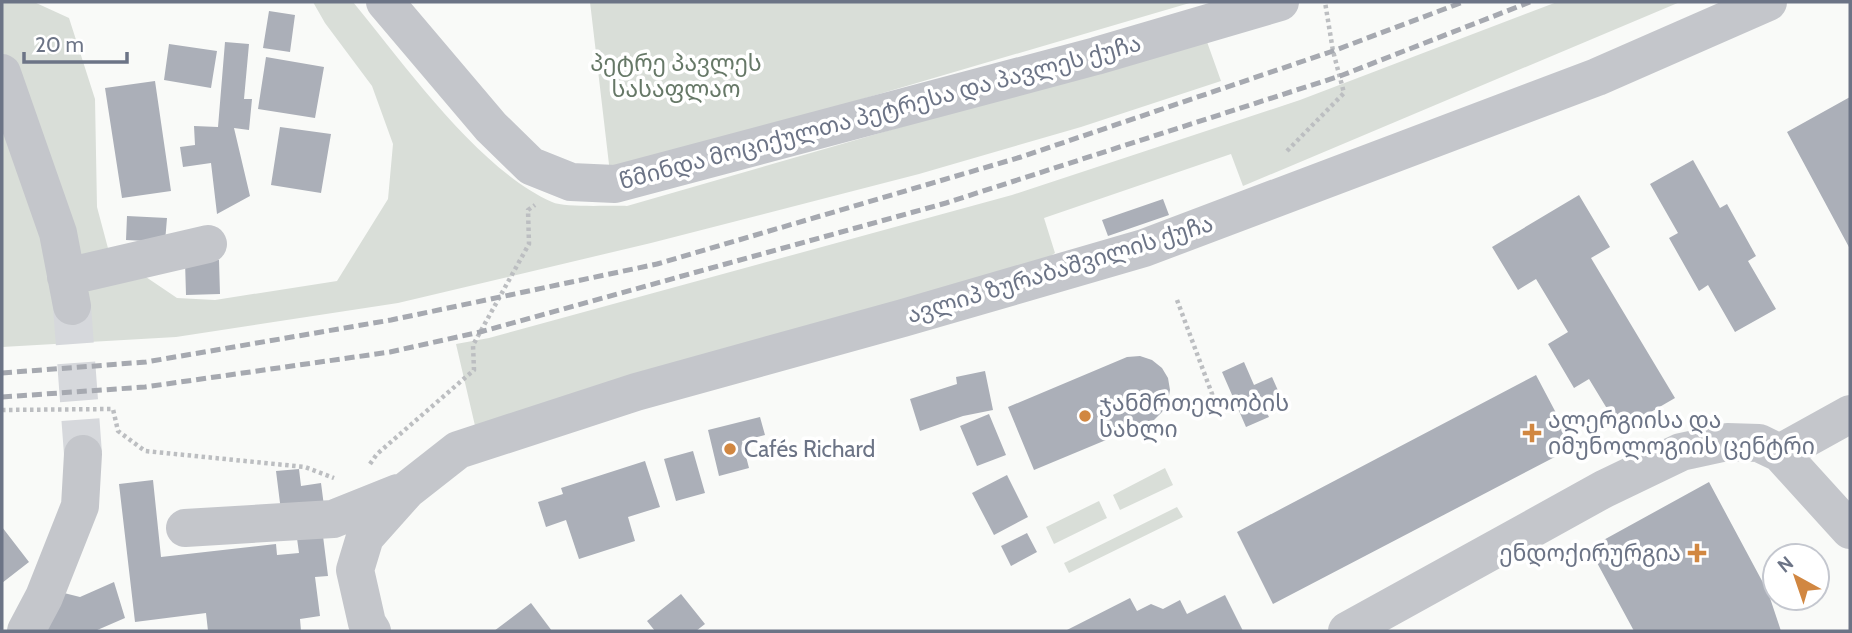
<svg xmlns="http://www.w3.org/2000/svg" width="1852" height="633" font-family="Cabin,'Noto Sans Georgian',sans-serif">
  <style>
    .green { fill: #d9ded8 }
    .building { fill: #abafb8 }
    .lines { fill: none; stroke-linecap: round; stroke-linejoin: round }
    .minor-tunnel { stroke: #d6d8dc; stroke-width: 38; stroke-dasharray: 38 19; stroke-linecap: butt }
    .path { stroke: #bcbec1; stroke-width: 4.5; stroke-dasharray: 3.5 3.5; stroke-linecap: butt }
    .minor { stroke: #c4c6cb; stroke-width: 38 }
    .rail { stroke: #a6a9b0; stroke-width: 5; stroke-dasharray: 10 5; stroke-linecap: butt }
    .poi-dot { fill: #d18741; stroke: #fff; stroke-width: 2.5 }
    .labels { text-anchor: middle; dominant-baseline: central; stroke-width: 7; stroke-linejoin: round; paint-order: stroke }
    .park-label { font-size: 23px; fill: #667867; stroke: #fff }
    .street-label { font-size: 23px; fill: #6c7486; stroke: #fff }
    .poi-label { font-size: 23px; fill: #6c7486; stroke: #fff; text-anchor: start }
  </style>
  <rect width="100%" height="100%" fill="#f9faf8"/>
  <path class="green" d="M2,2h32l35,16 26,81 2,108 12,45 68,46 38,2 122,-19 51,-82 5,-55 -21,-58 -47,-63 -12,-21h40c51,62 126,168 199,200 13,6 58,3 75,4l579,-167 15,42 -140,46 -162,47 -268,69 -253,60 -222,34 -174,10z
    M590,2h603l-583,171z
    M1557,2h123l-437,184 -12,-32 -187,64 11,35 -15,10 -564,167 -20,-86 33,-6 523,-143 288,-95z
    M1165,468l8,17 -53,25 -7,-15z
    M1099,501l8,17 -53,26 -8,-17z
    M1177,507l6,10 -114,56 -5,-10z"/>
  <path class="building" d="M269,11l26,4 -5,37 -27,-4z
    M225,42l24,2 -5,55h8l-3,31 -15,-2 16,68 -33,18 -6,-51 -28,4 -3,-20 15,-2 -1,-19 24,1z
    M169,44l48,7 -6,37 -47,-8z
    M266,57l58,10 -9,51 -57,-9z
    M155,81l16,110 -49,7 -17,-110z
    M1850,97v152l-63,-117z
    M280,127l51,7 -10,59 -50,-8z
    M1693,160l27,48 7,-4 29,52 -8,5 28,48 -41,23 -27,-47 -9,6 -30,-53 9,-5 -28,-49z
    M1579,195l31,52 -19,11 84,140 -55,32 -31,-51 -15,9 -26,-44 20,-12 -32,-53 -18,11 -26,-43z
    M1163,199l6,16 -61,21 -6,-16z
    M127,216l40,2 -2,24 -39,-2z
    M219,260l1,34 -34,1 -1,-34z
    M1140,356l12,4 10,8 6,10 2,12 -2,11 -6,11 -8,8 -120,50 -26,-63 119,-50z
    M1244,362l10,23 18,-8 8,18 -18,8 7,14 -23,10 -24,-55z
    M985,371l8,39 -30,6 -43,15 -10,-32 47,-15 -1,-7z
    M1536,375l38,72 -301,157 -36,-72z
    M989,414l17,41 -29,11 -17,-40z
    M760,417l5,18 -23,6 7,27 -30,8 -11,-46z
    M693,451l12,42 -29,8 -12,-42z
    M645,461l15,46 -32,10 7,24 -56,18 -13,-39 -20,7 -8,-25 25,-8 -2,-6z
    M299,469l2,17 20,-3 3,23 -43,5 -5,-40z
    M1007,475l21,42 -34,18 -22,-42z
    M153,480l8,77 115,-13 1,11 22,-2 -3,-22 26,-3 6,48 -13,1 5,39 -20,3 1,12h-93l-2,-18 -71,9 -16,-138z
    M1709,482l59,110 13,39h-147l-45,-83z
    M2,527l27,35 -27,21z
    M1027,533l10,19 -26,14 -10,-20z
    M114,582l11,36 -30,13h-54l19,-39 20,5z
    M681,594l24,30 -9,7h-41l-8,-10z
    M1225,595l18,36h-178l65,-33 7,13 14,-7 12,5 17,-9 7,14z
    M531,603l21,28h-58z"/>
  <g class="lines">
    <path class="minor-tunnel" d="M72,306l11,148"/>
    <path class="path" d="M1287,151l57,-58 -11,-42 -8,-49
      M1177,300l41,110
      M2,410l111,-1 5,22 27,20 160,16 29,11
      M370,464l7,-10 97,-84 -1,-25 56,-101 -1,-34 7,-5"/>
    <path class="minor" d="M385,2l106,125 40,39 40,16 44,2 481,-128 184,-54
      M2,73l56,160 14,73
      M66,277l142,-33
      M1780,453l70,-39
      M185,528l148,-9 65,-26
      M26,631l18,-34 36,-91 3,-52
      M372,631l-5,-8 -12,-53 10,-33 42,-47 51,-40 178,-58 267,-74 241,-70 453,-171 171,-75
      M1347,631l257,-142 77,-37 46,-10 32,1 21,10 70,77"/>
    <path class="rail" d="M2,373l144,-11 245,-42 266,-56 364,-107 312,-106 130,-49
      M2,397l143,-10 245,-35 90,-20 466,-129 394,-127 190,-74"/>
  </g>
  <g class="poi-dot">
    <circle cx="1085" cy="416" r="7"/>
    <path d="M1528.5 422.5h7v7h7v7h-7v7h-7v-7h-7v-7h7z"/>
    <circle cx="730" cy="449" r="7"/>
    <path d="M1693.5 542.5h7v7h7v7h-7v7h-7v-7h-7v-7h7z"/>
  </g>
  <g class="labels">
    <g class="park-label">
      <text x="676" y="63">პეტრე პავლეს<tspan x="676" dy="26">სასაფლაო</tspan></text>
    </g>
    <g class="street-label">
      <text transform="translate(880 112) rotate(-15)">წმინდა მოციქულთა პეტრესა და პავლეს ქუჩა</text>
      <text transform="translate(1060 269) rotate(-17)">ავლიპ ზურაბაშვილის ქუჩა</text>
    </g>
    <g class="poi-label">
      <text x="1099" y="403">ჯანმრთელობის<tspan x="1099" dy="26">სახლი</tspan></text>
      <text x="1548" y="420">ალერგიისა და<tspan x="1548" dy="26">იმუნოლოგიის ცენტრი</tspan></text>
      <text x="744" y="449">Cafés Richard</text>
      <text x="1681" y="553" text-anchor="end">ენდოქირურგია</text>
    </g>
  </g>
  <rect width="1852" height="633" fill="none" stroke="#6c7486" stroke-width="7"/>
  <g transform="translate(1796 577) rotate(320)"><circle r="33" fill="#ffffff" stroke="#c4c7cf" stroke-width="2"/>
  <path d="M0-5L12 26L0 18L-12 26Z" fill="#d18741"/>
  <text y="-10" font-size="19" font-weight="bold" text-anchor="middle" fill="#6c7486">N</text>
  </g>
  <path d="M24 52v10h103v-10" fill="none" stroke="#6c7486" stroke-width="3.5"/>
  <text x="35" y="52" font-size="21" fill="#6c7486" stroke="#ffffff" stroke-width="5" paint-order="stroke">20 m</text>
</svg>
